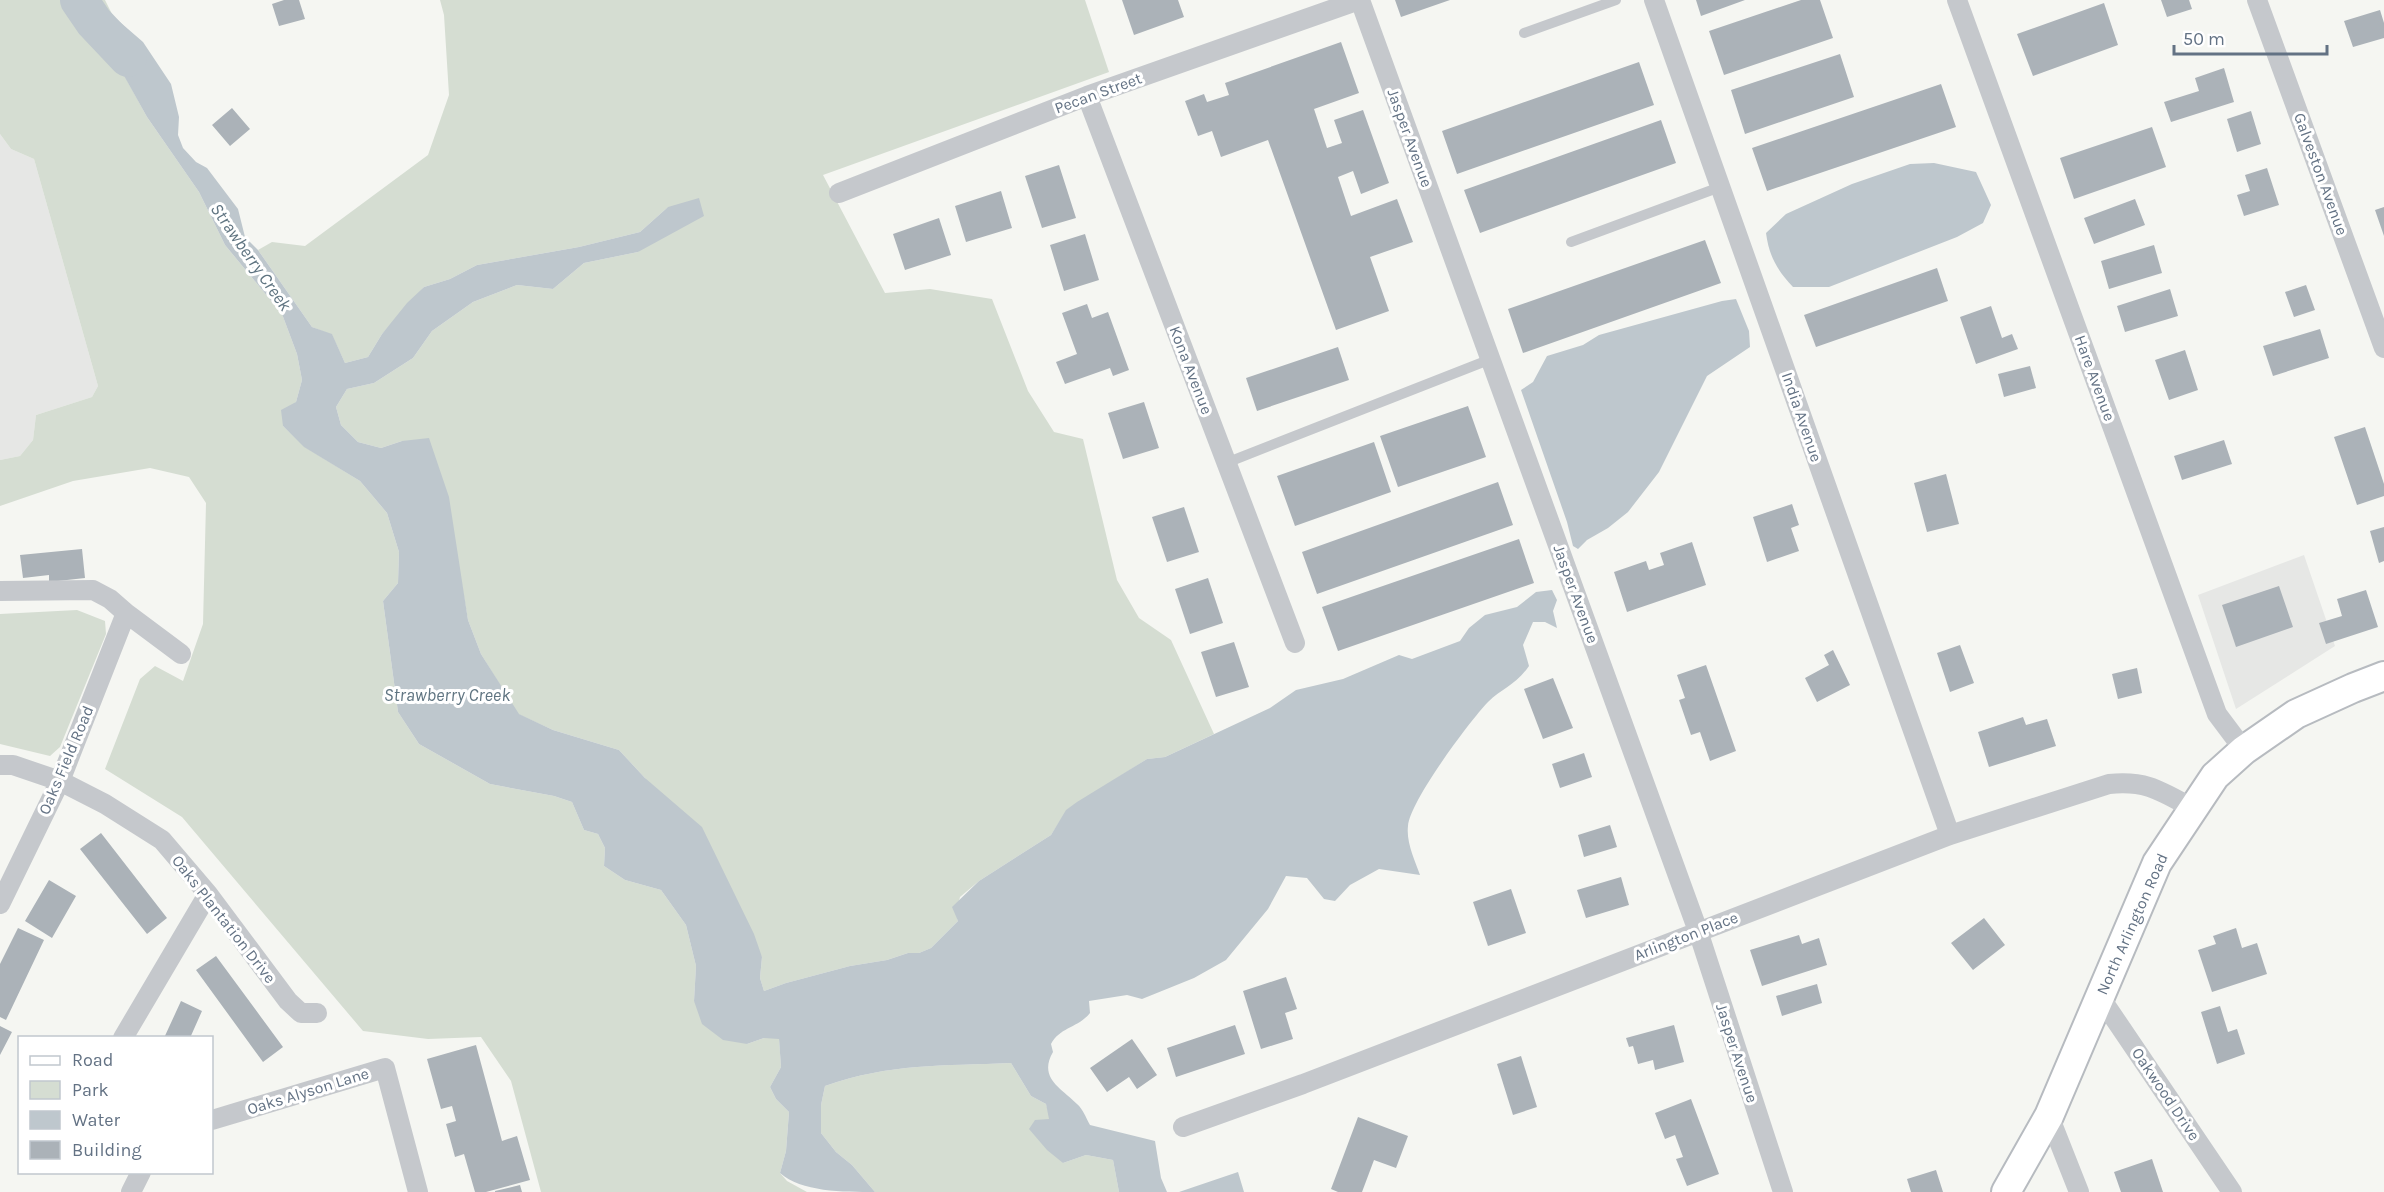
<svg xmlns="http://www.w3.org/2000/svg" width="2384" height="1192" font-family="Karla,sans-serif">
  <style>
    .built { fill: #e6e7e5 }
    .green { fill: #d5ddd2 }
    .water { fill: #bec7cd }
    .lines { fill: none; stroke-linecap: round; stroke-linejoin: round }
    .river { stroke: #bec7cd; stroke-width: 38 }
    .building { fill: #abb2b8 }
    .secondary-casing { stroke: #b7bbc0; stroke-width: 32 }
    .lane { stroke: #c5c8cc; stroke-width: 10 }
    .street { stroke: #c5c8cc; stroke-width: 20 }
    .secondary { stroke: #fff; stroke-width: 28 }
    .labels { text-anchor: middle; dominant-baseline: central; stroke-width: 6; stroke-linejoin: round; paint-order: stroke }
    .street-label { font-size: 16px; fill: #637284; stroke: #fff }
    .water-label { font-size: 18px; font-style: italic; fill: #5f7481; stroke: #fff }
  </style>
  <rect width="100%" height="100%" fill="#f5f6f2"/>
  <path class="built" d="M0,134l11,15 23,10 64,227 -6,11 -56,18 -3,25 -13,16 -20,4z
    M2304,555l31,91 -99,63 -38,-114z"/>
  <path class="green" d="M0,0h105l8,16 -18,6 52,95 52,75 26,53 57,69 15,40 5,26 -6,22 -13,24 22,21 55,34 27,32 12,39 -1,31 -15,18 15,111 21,32 71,40 64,12 18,6 12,28 14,4 7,14 -1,18 21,14 36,10 25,35 10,41 -2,35 53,43 17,-6h15l2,29 -11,20 6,12 13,13 -3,39 -6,22 7,8 20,11h-266l-30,-111 -30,-44 -53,2 -65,-8 -181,-214 -77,-48 35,-90 15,-13 28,15 20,-57 3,-121 -17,-26 -39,-9 -77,13 -73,25v-46l20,-4 13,-16 3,-25 56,-18 6,-11 -64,-227 -23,-10 -11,-15z
    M440,0h645l24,72 -286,103 62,118 45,-4 62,10 36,92 26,41 29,7 34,141 22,38 32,22 43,94 -49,23 -18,2 -80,51 -16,25 -72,46 -19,16 -4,16 2,8 -27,27 -12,5h-11l-21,7 -37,6 -64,17 -22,8 -4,-13 2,-21 -117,-179 -26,-28 -66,-20 -35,-16 -37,-60 -13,-34 -8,-46 -58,-133 -21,7 -23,-6 -17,-17 -5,-18 11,-18 27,-6 39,-25 19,-27 41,-29 44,-17 36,4 31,-26 54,-11 30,-45 -28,25 -61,15 -102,18 -27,14 -26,8 -42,47 -14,23 -23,6 -13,-28 -20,-8 -54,-77 14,-8 33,4 123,-91 21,-60 -5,-80z
    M77,610l28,11 1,13 -46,113 -10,9 -50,-12v-130z
    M1011,1063l20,33 15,8 17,59 23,-8 27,5 6,32h-244l-23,-27 -16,-13 -15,-19v-28l4,-19c65,-23 119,-20 186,-23z"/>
  <path class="water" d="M113,16l30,26 28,42 8,33 -1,18 5,13 13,14 11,6 31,41 7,28 13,13 54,77 20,7 13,29 23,-6 14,-23 25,-31 17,-16 26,-8 27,-14 102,-18 61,-15 28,-25 31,-9 5,18 -66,36 -54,11 -31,26 -36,-4 -44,17 -41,29 -19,27 -39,25 -27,6 -11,18 5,18 17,17 23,6 21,-7 27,-3 20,59 19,123 13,34 38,60 34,16 66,20 26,28 57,49 52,107 8,23 -2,21 4,13 22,-8 64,-17 37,-6 21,-7h11l12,-5 27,-27 -6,-14 27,-26 72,-46 15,-25 11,-8 70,-43 18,-2 105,-49 26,-18 47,-11 56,-24 13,4 48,-18 9,-13 16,-13 32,-8 19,-15 16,-2 5,10 -4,11 4,17 -12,-6h-12l-10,23 6,21c-14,20 -27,22 -41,36 -19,20 -78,99 -80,124 -2,16 7,35 12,49l-41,-6 -29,16 -15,16 -11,-2 -17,-21 -21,-2 -18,33 -42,51 -32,18 -52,21 -15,-4 -38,6 1,12c-12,15 -30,14 -39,31l2,8c-15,26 8,36 24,52 6,5 9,14 13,21l65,16 6,37 6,14h-48l-6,-32 -27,-5 -23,8 -16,-13 -18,-21 6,-9 14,-1 -3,-15 -15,-8 -20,-33c-67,3 -121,0 -186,23l-4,19v28l15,19 16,13 23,27c-32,0 -74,0 -95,-19l6,-22 3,-39 -13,-13 -6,-12 11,-20 -2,-28 -15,-1 -17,6 -24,-4 -21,-16 -8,-23 2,-35 -10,-41 -25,-35 -36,-10 -21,-14 1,-18 -7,-14 -14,-4 -12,-28 -18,-6 -64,-12 -71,-40 -21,-32 -15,-111 15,-18 1,-31 -12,-39 -27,-32 -56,-34 -21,-21 -2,-16 15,-8 6,-22 -5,-26 -15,-40 -57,-69 -26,-53 -52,-75 -53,-95z
    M1934,163l42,9 15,33 -8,18 -26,14 -128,50h-36c-16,-17 -24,-31 -27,-54l20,-19 66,-30 58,-20z
    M1736,299l13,32 1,16 -43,29 -48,96 -31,40 -20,16 -21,12 -9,9 -5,-3 -6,-24 -46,-132 12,-8 14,-26 36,-11 16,-10 123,-34z
    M1238,1172l6,20h-65z"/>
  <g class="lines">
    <path class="river" d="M79,0l15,22 34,36"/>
  </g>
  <path class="building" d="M284,0h15l6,19 -26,7 -7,-22z
    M1122,0h56l6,17 -50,18z
    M1395,0h55l-49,17z
    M1696,0h49l-44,16z
    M1801,0h19l13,38 -109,37 -15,-44z
    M2161,0h28l3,9 -25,8z
    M2104,3l14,42 -85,31 -16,-42z
    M2380,10l4,13v15l-31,9 -9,-26z
    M1341,42l18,51 -45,16 13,39 15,-5 -8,-23 29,-10 26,73 -28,11 -8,-23 -15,6 13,39 46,-17 16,43 -43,15 19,54 -53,19 -68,-190 -47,17 -9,-26 -14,5 -13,-35 19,-7 3,8 22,-7 -4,-12z
    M1840,54l14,43 -109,37 -14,-44z
    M1639,62l15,43 -197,69 -15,-43z
    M2224,68l10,34 -63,20 -7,-20 35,-11 -4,-13z
    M1941,84l15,43 -189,64 -15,-43z
    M232,108l18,21 -20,17 -18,-21z
    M2251,111l10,33 -24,8 -10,-33z
    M1661,120l15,43 -196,70 -16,-43z
    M2152,127l14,40 -92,32 -14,-41z
    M1059,165l17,53 -34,10 -17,-52z
    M2267,168l12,37 -35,11 -7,-21 13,-4 -5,-16z
    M1001,191l11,37 -46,14 -11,-36z
    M2135,199l10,26 -51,19 -10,-26z
    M2384,207v29l-9,-26z
    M939,218l12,37 -46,15 -12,-36z
    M1085,234l14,46 -35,11 -14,-46z
    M1705,240l16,43 -198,70 -15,-44z
    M2154,245l8,28 -53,16 -8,-28z
    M1937,268l11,33 -132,46 -12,-32z
    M2306,285l9,25 -21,7 -9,-25z
    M2170,289l8,27 -53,16 -8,-26z
    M1087,304l5,14 16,-6 21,58 -16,6 -3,-8 -45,16 -9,-22 21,-8 -15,-41z
    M1991,306l11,32 10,-4 6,15 -42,15 -16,-47z
    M2320,329l9,29 -56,18 -10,-30z
    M1338,347l11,33 -92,31 -11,-33z
    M2185,350l13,40 -29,10 -14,-40z
    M2030,366l6,22 -32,9 -6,-23z
    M1144,402l15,46 -36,11 -15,-46z
    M1468,406l18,51 -88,30 -18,-51z
    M2365,427l19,57v12l-27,9 -23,-68z
    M2224,440l8,24 -50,16 -8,-24z
    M1374,442l17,50 -96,34 -18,-50z
    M1946,474l13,50 -32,8 -13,-49z
    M1498,482l15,43 -196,69 -15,-42z
    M1792,504l7,21 -8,3 8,23 -32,11 -14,-45z
    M1184,507l15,45 -32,10 -15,-45z
    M2384,527v34l-5,2 -9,-32z
    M1519,539l15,44 -196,68 -16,-44z
    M1692,542l14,43 -79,27 -13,-40 32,-11 3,9 15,-5 -4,-12z
    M82,549l3,29 -36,4v-7l-26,3 -3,-23z
    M1208,578l15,45 -33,11 -15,-45z
    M2279,586l14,41 -57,20 -14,-42z
    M2366,590l12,37 -52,17 -7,-21 23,-7 -5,-17z
    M1234,642l15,45 -33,10 -15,-45z
    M1960,645l14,38 -24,9 -13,-39z
    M1833,650l17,35 -33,17 -12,-24 24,-13 -5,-10z
    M1706,665l30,86 -26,10 -10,-29 -9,3 -12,-35 6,-2 -8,-23z
    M2137,668l5,25 -24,6 -6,-25z
    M1553,678l20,50 -30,11 -19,-50z
    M2023,717l3,8 21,-6 9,27 -67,21 -11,-35z
    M1584,753l8,24 -32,11 -8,-24z
    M1610,825l7,22 -33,10 -6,-22z
    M101,833l66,85 -20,16 -67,-85z
    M1621,877l8,28 -43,13 -9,-28z
    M49,880l27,16 -24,42 -27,-17z
    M1511,889l15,44 -38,13 -15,-44z
    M1984,918l21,27 -32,25 -22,-27z
    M18,928l26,12 -38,80 -6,-3v-53z
    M2236,928l6,20 15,-5 10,31 -55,18 -14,-42 18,-6 -3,-8z
    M1799,935l3,9 17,-6 8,27 -65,21 -12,-36z
    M216,956l67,91 -20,15 -67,-92z
    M1286,977l11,32 -12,4 8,26 -32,10 -18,-58z
    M1817,984l5,19 -40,13 -6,-20z
    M181,1001l21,10 -12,27h-26z
    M2220,1006l8,26 9,-3 8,25 -28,10 -16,-52z
    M1235,1025l10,29 -69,23 -9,-29z
    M1674,1025l10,37 -29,8 -2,-10 -15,4 -5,-18 -4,1 -3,-9z
    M0,1026l12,6 -12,23z
    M1132,1039l25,36 -20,14 -8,-12 -22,15 -17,-24z
    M476,1045l26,96 15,-5 13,44 -44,12h-11l-11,-38 -9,3 -9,-33 10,-3 -4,-15 -11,3 -14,-50z
    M1521,1056l16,51 -24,8 -16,-51z
    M1691,1099l28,75 -32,12 -11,-27 7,-2 -8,-22 -10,4 -10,-26z
    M1358,1117l50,19 -12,32 -22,-8 -12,32h-24l-7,-3z
    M2152,1159l11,33h-42l-7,-20z
    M1936,1170l7,22h-32l-4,-13z
    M520,1185l2,7h-27v-1z"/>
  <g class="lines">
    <g class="secondary-casing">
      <path id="secondary" d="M2006,1192l43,-76 108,-253 58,-87 29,-26 52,-36 57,-26 31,-12"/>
    </g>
    <path class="lane" d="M1524,33l92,-33
      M1571,242l149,-55
      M1226,463l265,-104"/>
    <path class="street" d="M1360,0l338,931 85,261
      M1654,0l296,835
      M1957,0l260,714 27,36
      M2257,0l127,348
      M1087,96l208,547
      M839,193l248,-97 272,-96
      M0,591l93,-1 17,9 16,14 55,41
      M0,765h13l47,16 45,23 57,36 46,54 80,107 13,12h16
      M0,904l60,-123 66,-168
      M2100,997l132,195
      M123,1038l85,-144
      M2049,1116l30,76
      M212,1120l173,-52 33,124
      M1183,1127l120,-43 647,-249 159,-51c37,-4 52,7 83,24
      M131,1192l10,-20"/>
    <use href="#secondary" class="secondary"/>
  </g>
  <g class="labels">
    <g class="street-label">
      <text transform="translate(1098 93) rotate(-20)">Pecan Street</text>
      <text transform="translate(1410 138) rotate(70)">Jasper Avenue</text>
      <text transform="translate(2321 174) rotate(70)">Galveston Avenue</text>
      <text transform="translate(1191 370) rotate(69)">Kona Avenue</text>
      <text transform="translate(2095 378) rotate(70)">Hare Avenue</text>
      <text transform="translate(1802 417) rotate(71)">India Avenue</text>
      <text transform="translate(1576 594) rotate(70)">Jasper Avenue</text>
      <text transform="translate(66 760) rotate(-67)">Oaks Field Road</text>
      <text transform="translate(224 919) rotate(52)">Oaks Plantation Drive</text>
      <text transform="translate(2132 924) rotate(-66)">North Arlington Road</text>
      <text transform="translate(1686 936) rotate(-21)">Arlington Place</text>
      <text transform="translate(1737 1053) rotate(72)">Jasper Avenue</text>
      <text transform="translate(308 1091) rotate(-17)">Oaks Alyson Lane</text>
      <text transform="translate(2166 1094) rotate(56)">Oakwood Drive</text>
    </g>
    <g class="water-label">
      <text transform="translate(251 257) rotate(55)">Strawberry Creek</text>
      <text x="447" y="695">Strawberry Creek</text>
    </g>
  </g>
  <rect x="18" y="1036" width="195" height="138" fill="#ffffff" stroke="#c1c7ce" stroke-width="1.5"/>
  <rect x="30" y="1056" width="30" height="9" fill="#ffffff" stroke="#c1c7ce" stroke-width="1.5"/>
  <text x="72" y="1066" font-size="18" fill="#637284">Road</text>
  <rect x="30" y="1081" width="30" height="18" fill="#d5ddd2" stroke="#c1c7ce" stroke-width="1.5"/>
  <text x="72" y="1096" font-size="18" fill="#637284">Park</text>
  <rect x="30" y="1111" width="30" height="18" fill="#bec7cd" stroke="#c1c7ce" stroke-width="1.5"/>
  <text x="72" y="1126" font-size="18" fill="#637284">Water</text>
  <rect x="30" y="1141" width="30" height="18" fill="#abb2b8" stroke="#c1c7ce" stroke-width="1.5"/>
  <text x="72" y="1156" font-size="18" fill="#637284">Building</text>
  <path d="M2174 45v9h153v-9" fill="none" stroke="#637284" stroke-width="3"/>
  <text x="2183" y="45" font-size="18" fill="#637284" stroke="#ffffff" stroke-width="4.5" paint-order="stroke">50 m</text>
</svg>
